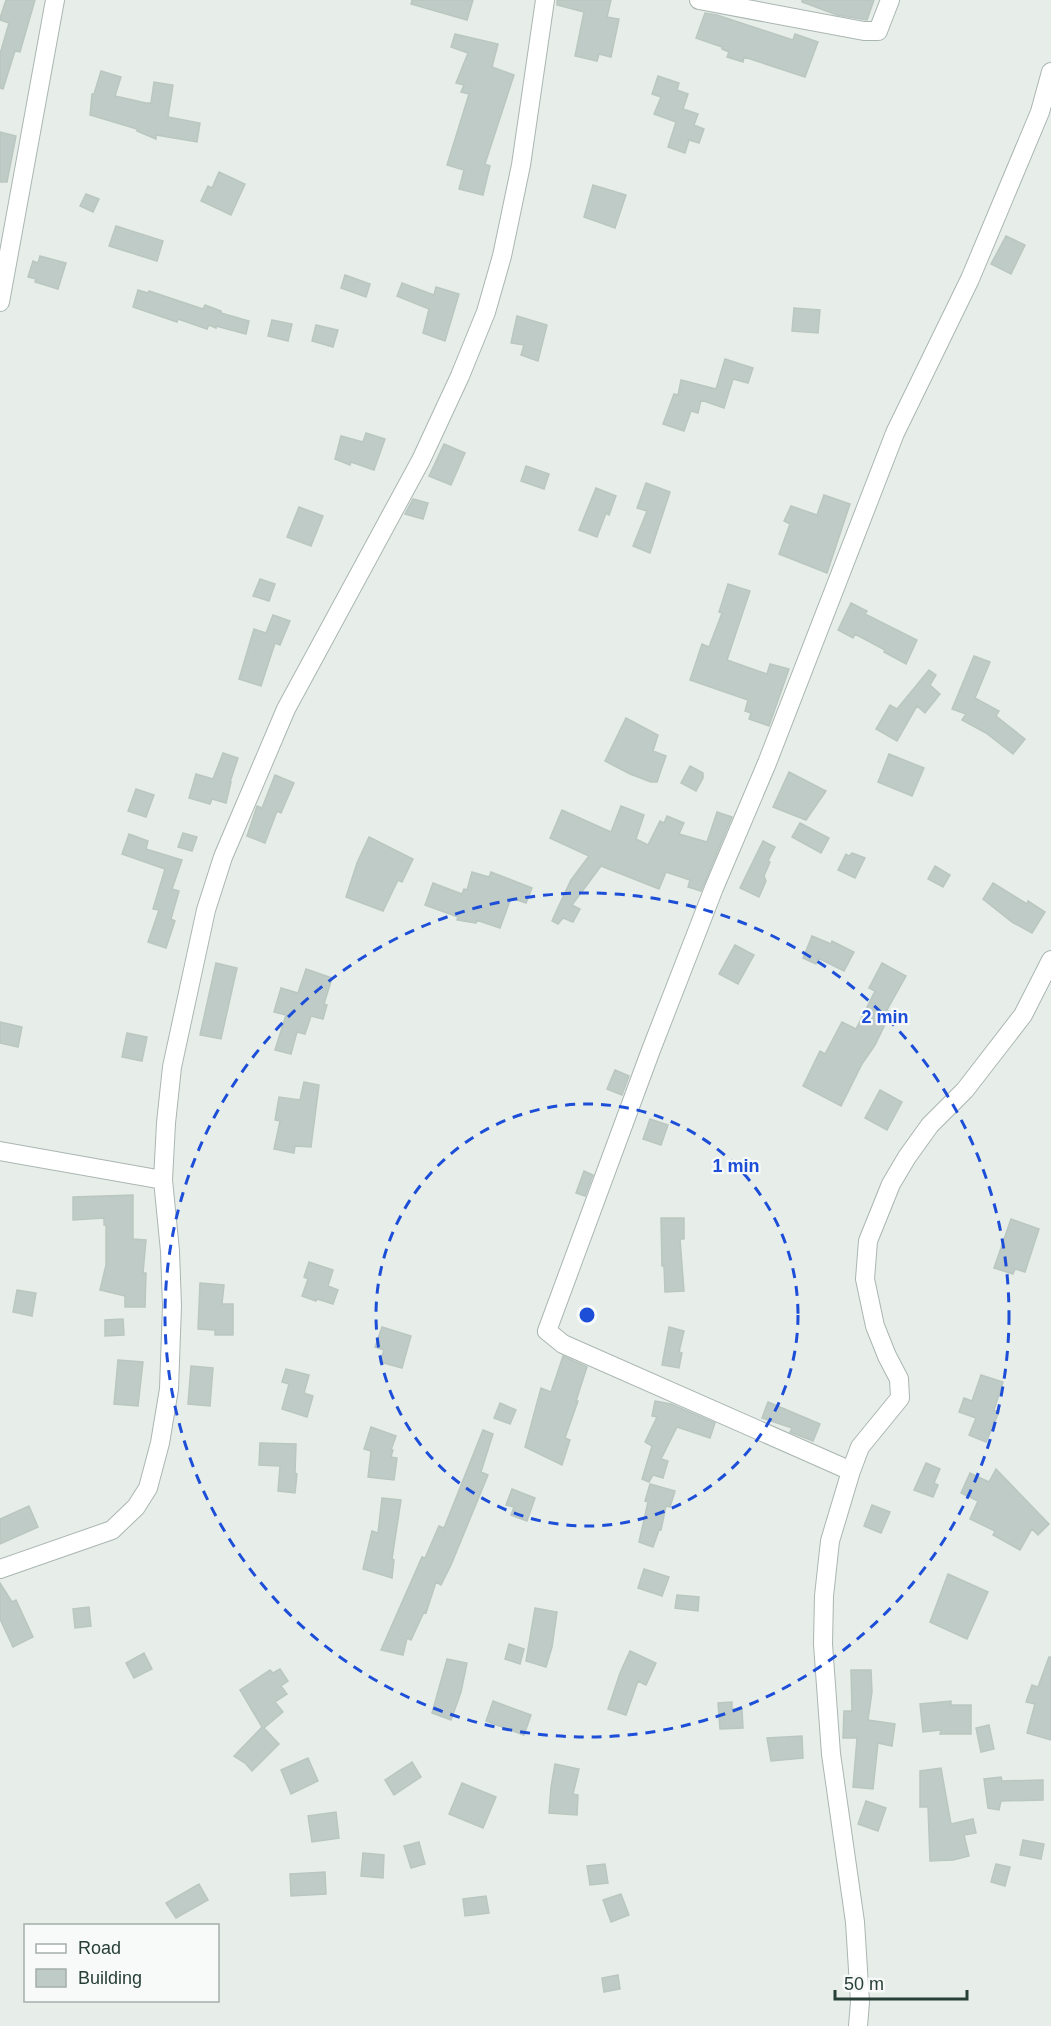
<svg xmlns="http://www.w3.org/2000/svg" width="1051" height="2026" font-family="Arial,sans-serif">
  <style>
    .building { fill: #bfcbc6; stroke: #bac7c0; stroke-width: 1.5 }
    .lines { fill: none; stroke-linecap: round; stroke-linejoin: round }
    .minor-casing { stroke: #aab6b1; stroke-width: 20 }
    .minor { stroke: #fff; stroke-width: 18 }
    .ring { fill: none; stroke: #1d4ed8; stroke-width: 3; stroke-dasharray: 10 8 }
    .centre { fill: #1d4ed8; stroke: #f7faf9; stroke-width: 3 }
    .ring-label { font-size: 18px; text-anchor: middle; font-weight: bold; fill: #1d4ed8; stroke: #f7faf9; stroke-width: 4.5; stroke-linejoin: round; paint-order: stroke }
  </style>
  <rect width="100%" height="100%" fill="#e7eeea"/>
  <path class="building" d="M6,0h29l-15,52 -5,-1 -12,38 -3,-1v-34l9,-31 -9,-3v-2z
    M412,0h61l-6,20 -56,-16z
    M557,0h54l-4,17 12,2 -8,38 -12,-3 -2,7 -22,-5 9,-44 -27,-7z
    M802,0h72l-7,20 -30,-5 -35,-13z
    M705,13l12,2 76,25 2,-6 23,8 -13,35 -61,-20 -1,5 -16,-5 2,-5 -7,-3v-2l-26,-9z
    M455,34l43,10 -6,23 22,8 -29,89 5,2 -7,29 -24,-6 5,-19 -17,-5 22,-71 -8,-2 3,-7 -8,-2 12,-30 -17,-6z
    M101,71l20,6 -6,19 31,7h5l3,-21 19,3 -5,32 32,6 -3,19 -41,-7v4l-19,-8v-2l-47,-14 2,-21h2z
    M658,76l21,7 -2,7 11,4 -5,15 15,5 -4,11 10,4 -5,14 -10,-3 -4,13 -17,-6 8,-25 -22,-8 7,-17 -9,-3z
    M0,132l16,4 -9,46h-7z
    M219,172l26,12 -14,31 -30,-14 7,-15 4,2z
    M593,185l33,10 -11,33 -31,-11z
    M86,194l13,5 -6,13 -13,-6z
    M116,226l47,15 -6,20 -48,-15z
    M1006,236l19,9 -14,29 -20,-10z
    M40,256l26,7 -8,26 -23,-7 1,-3 -8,-2 5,-16 5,2z
    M345,275l25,9 -4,13 -25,-9z
    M402,283l32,12 2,-8 23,7 -14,47 -22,-8 6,-24 -32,-13z
    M138,290l10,3 1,-2 54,18 2,-4 16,6v2l28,8 -3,13 -30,-8v2l-7,-3 -2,4 -29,-10 -1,3 -44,-15z
    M794,308l26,2 -2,23 -26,-2z
    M517,316l30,9 -9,36 -17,-6 3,-10 -13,-2z
    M272,320l20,4 -4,17 -20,-5z
    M316,325l22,5 -5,17 -21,-6z
    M725,359l28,9 -5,15 -15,-4 -9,29 -23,-8 -3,13 -7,-2 -7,20 -21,-7 11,-30 4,1 3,-15 35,9z
    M366,433l19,6 -11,31 -23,-8 -1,3 -15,-6 6,-23 22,6z
    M444,444l21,9 -14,32 -22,-9z
    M526,466l23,8 -5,15 -23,-8z
    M646,483l24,9 -20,61 -17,-7 14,-35 -10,-3z
    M596,488l20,8 -7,19 -3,-2 -9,24 -18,-7z
    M824,495l26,9 -23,69 -48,-19 11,-30 -6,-3 7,-15 26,9z
    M413,499l15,4 -5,16 -18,-5z
    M299,507l24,9 -12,30 -24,-9z
    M260,579l15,5 -6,17 -16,-5z
    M728,584l22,7 -23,69 40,14 3,-10 19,5 -20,57 -20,-7 2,-6 -6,-2 3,-11 -58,-20 12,-36 7,3 13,-34 -3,-1z
    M851,603l16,8 -2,3 52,26 -11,24 -22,-12 1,-2 -30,-16 -2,4 -15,-8z
    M273,615l17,6 -10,24 -5,-2 -14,43 -22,-7 15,-50 12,4z
    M974,656l16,6 -15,36 24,13 -3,5 29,23 -12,15 -27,-21 -24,-13 4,-6 -14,-5z
    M929,670l7,5 -6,10 10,9 -15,19 -8,-7 -20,35 -21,-12 14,-24 7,4z
    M626,718l32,17 -5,16 13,5 -9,26h-6l-21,-8 -25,-13z
    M223,753l15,5 -8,24h1l-5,21 -14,-4 -2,5 -21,-6 7,-24 17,5z
    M889,754l35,14 -12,28 -34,-14z
    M690,766l13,7v5l-7,13 -15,-8z
    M789,772l37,19 -20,29 -33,-13z
    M275,775l19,8 -13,30 -4,-2 -12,32 -18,-7 10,-30 5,2z
    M136,789l18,6 -8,22 -18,-6z
    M621,806l23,9 -8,24 12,6 12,-24 4,2 3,-7 17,7 -5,11 28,8 10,-30 15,5 -31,74 -13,-4 2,-7 -24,-8 -7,17 -58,-23 -29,39 8,4 -7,13 -10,-4 -5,6 -6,-3 3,-7 16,-34 18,-24 -39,-18 12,-28 49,22z
    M800,823l29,15 -8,15 -29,-16z
    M183,833l14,4 -5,14 -14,-4z
    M129,834l19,7 -2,8 36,11 -10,29 7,2 -8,28 4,2 -9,27 -18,-6 11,-32 -6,-1 12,-40 -43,-15z
    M369,837l44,22 -11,23 -4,-2 -15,31 -37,-14 11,-34z
    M763,841l12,6 -7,14 2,1 -6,14 2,5 -7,16 -19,-9z
    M852,853l13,5 -10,20 -17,-8 8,-16 3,2z
    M935,866l15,9 -7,12 -15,-8z
    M472,872l17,5 2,-5 41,16 -6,15 -15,-5 -11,30 -24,-8v3l-19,-3 1,-3 -33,-12 8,-22 29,11 2,-5 3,1z
    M993,883l34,21 1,-3 17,11 -13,21 -20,-11 -29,-23z
    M812,936l19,8 1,-3 22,11 -10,19 -26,-13 -2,6 -13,-6z
    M735,945l19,10 -16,29 -19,-10z
    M216,963l21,5 -16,71 -21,-4z
    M882,963l24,13 -19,34 4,2 -16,33 -13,19 -21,42 -38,-20 17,-35 5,3 17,-32 14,7 19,-38 -6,-3z
    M306,969l26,9 -8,26 3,1 -4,14 -12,-3 -6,18 -8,-2 -6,22 -16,-4 11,-35 -12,-3 7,-24 17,5z
    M0,1022l22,5 -4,20 -18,-4z
    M127,1033l20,4 -5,24 -20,-4z
    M615,1070l14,6 -7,19 -15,-6z
    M304,1082l15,3 -8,62 -16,-1 -1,7 -20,-4 6,-28 -5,-1 4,-23 21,3z
    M880,1090l22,12 -15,28 -22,-12z
    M650,1119l18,6 -7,20 -18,-6z
    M584,1171l9,4 -8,21 -9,-3z
    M133,1195v44l13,1 -3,33h3l-1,34h-20v-11l-25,-6 6,-25v-40h-2v-7l-31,2v-23z
    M661,1218h23v21h-4l4,52 -19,1 -1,-26h-2z
    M1011,1219l28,10 -14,43 -10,-3 -2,5 -19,-6z
    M309,1262l24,8 -5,16 10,4 -5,14 -16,-5 -1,2 -14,-5 6,-17 -4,-2z
    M200,1283l24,2 -2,19h11v31h-18v-5l-17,-1z
    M17,1290l19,3 -4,23 -19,-4z
    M123,1319l1,16 -19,1v-16z
    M382,1327l29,9 -9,32 -22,-6 4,-12 -9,-3z
    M669,1327l15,4 -5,21 3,1 -3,15 -17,-3z
    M563,1356l24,11 -11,34h2l-13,37 5,2 -8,25 -37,-18 16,-59 10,4z
    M118,1360l25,2 -5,44 -24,-2z
    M191,1366l22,2 -3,38 -22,-2z
    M286,1369l23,6 -5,18 9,3 -6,21 -25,-8 7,-25 -7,-2z
    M981,1375l22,7 -9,28 5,2 -13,30 -17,-7 7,-17 -17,-6 5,-14 8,3z
    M655,1401l16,3 44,19 -5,15 -33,-11 -16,32 7,2 -5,17 -10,-3 -4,7 -7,-3 10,-33 -7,-4 12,-25 -5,-1z
    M768,1402l52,22 -7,17 -23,-9 2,-4 -30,-10z
    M500,1403l16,7 -6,14 -16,-6z
    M371,1427l25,9 -5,14h2l-2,7 6,1 -3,22 -26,-3 3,-26 -7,-2z
    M483,1430l10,4 -12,38 7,3 -37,90 -10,20 -5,-3 -10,31 -2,-1 -13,28 -4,-2 -4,17 -22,-5 41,-93 3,1 14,-32 5,2z
    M260,1443l36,1 -1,29 2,1 -2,19 -17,-2 2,-25 -21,-1z
    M926,1463l14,6 -6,14 4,2 -5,12 -19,-7z
    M996,1469l53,55 -11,11 -6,-6 -12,21 -27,-15 2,-4 -25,-12 8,-18 -17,-8 9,-20 19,9z
    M650,1484l25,7 -5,16 -4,-1 -5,24h-2l-6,17 -14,-5 9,-40 -3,-1z
    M512,1489l23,9 -8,23 -16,-6 3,-8 -8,-2z
    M382,1498l19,2 -9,59 2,1 -2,18 -29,-9 9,-38 6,2z
    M872,1505l18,7 -9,21 -17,-7z
    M29,1506l9,21 -38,17v-25z
    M644,1569l25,8 -7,19 -24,-8z
    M948,1574l40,18 -21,47 -37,-17z
    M0,1583l12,19 4,-2 17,37 -20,10 -13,-28z
    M677,1595l22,2 -1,14 -23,-3z
    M89,1607l2,19 -16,2 -2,-19z
    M535,1608l22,4 -5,35 -6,20 -20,-6z
    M509,1644l15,5 -4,15 -15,-5z
    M630,1651l26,12 -10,22 -8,-4 -12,34 -18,-6 12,-36z
    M144,1653l8,16 -18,9 -8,-15z
    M1049,1657h2v83l-24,-7 8,-29 -9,-2 6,-17 6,2z
    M447,1659l20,4 -6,29 -10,28 -19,-7z
    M280,1669l8,12 -7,5 6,8 -12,8 8,10 -19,16 15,16 -27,27 -7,-8 -11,-7 28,-29 -22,-37 30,-20 3,3z
    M851,1670h20l1,22 -4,28 27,4 -3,22 -14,-3 -5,46 -20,-2 4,-49h-14l1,-27h8z
    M493,1701l38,14 -7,20 -38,-14z
    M951,1701v4h20v29h-31l1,-4 -18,2 -3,-28z
    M732,1702v7h10l1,19 -23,1 -2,-26z
    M989,1725l5,24 -13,3 -5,-24z
    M802,1736l1,22 -32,3 -4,-23z
    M308,1758l10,23 -27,13 -10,-24z
    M412,1762l9,15 -27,18 -9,-15z
    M555,1764l24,5 -6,25 5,1 -1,20 -28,-2 2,-26z
    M941,1768l10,56 22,-5 3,14 -12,2 5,21 -16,4 -23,1 -2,-54h-8v-36z
    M1001,1777l1,4 41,-1v20l-42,1 -2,9 -11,-2 -4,-29z
    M462,1783l34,14 -13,31 -34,-14z
    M866,1801l20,7 -8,23 -20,-7z
    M336,1812l3,26 -27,4 -4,-26z
    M1023,1840l21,4 -3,15 -21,-4z
    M419,1842l6,22 -14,4 -7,-22z
    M363,1853l21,2 -1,23 -22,-2z
    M605,1864l3,19 -18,2 -3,-19z
    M996,1864l14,3 -5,19 -14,-4z
    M325,1872l1,22 -35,2 -1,-22z
    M199,1884l9,16 -32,18 -10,-15z
    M621,1894l8,21 -18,7 -8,-22z
    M486,1896l3,17 -24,3 -2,-17z
    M618,1975l2,14 -16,3 -2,-14z"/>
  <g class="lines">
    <g class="minor-casing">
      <path id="minor" d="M699,0l165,31h14l12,-31
        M0,302l55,-302
        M0,1151l163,29
        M851,1471l-288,-127 -16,-13 104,-281 63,-162 53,-125 128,-330 75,-154 70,-167 11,-40
        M0,1569l112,-39 24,-23 12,-19 12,-45 9,-54 3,-83 -2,-55 -7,-71 3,-57 6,-56 34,-157 17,-53 63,-148 135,-249 39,-84 26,-64 16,-56 19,-91 24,-165
        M858,2026l2,-24 -5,-80 -24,-168 -8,-110 1,-48 6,-55 21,-70 9,-24 40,-49 -1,-19 -12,-23 -12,-30 -10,-47 3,-38 23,-57 16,-27 23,-32 35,-35 58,-75 28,-55"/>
    </g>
    <use href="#minor" class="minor"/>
  </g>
  <g class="ring">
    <circle cx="587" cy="1315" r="211"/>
    <circle cx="587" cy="1315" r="422"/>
  </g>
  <circle cx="587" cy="1315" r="9" class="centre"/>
  <g class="ring-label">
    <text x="885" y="1023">2 min</text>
    <text x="736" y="1172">1 min</text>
  </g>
  <rect x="24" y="1924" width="195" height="78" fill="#f7faf9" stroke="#a4afab" stroke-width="1.5"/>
  <rect x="36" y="1944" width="30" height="9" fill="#ffffff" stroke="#a4afab" stroke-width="1.5"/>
  <text x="78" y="1954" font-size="18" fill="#273f37">Road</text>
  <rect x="36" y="1969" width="30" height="18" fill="#bfcbc6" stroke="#a4afab" stroke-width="1.5"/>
  <text x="78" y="1984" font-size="18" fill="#273f37">Building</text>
  <path d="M835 1990v9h132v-9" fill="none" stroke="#273f37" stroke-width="3"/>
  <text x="844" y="1990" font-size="18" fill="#273f37" stroke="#f7faf9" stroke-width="4.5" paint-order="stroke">50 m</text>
</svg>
